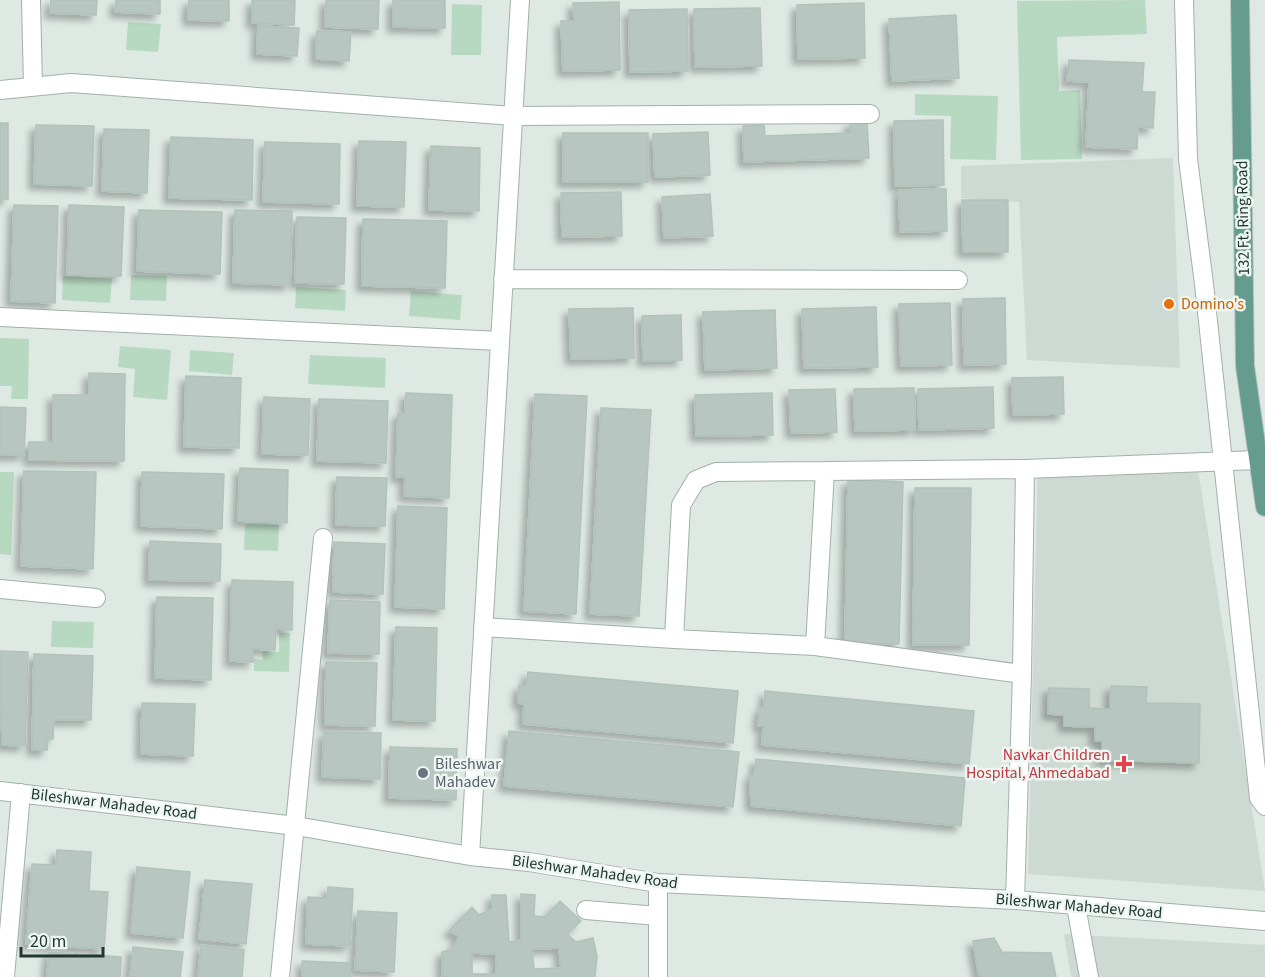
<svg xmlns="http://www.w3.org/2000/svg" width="1265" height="977" font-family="'Source Sans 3',sans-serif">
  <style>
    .built { fill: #cdd9d3 }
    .green { fill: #b8d9c1 }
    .building { fill: #b7c6c0; stroke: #b1c2bb; stroke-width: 1.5; fill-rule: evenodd; filter: url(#shadow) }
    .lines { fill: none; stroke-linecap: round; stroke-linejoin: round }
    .minor-casing { stroke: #a2b0ab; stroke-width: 20 }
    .major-casing { stroke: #bcc3c1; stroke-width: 20 }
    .minor { stroke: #fff; stroke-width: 18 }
    .major { stroke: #659c8e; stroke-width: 18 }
    .food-dot { fill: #e8710a; stroke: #eef6f2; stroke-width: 2 }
    .health-dot { fill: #e0444e; stroke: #eef6f2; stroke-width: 2 }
    .worship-dot { fill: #6b7280; stroke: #eef6f2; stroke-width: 2 }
    .labels { text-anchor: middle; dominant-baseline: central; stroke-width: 5; stroke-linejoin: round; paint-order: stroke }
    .street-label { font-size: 16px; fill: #213831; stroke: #eef6f2 }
    .food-label { font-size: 16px; fill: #c56008; stroke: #eef6f2; text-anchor: start }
    .health-label { font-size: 16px; fill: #be3a42; stroke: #eef6f2; text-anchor: end }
    .worship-label { font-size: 16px; fill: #5b616d; stroke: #eef6f2; text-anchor: start }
  </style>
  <defs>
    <filter id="shadow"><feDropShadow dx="-5.5" dy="5.5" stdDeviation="3" flood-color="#0004"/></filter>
  </defs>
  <rect width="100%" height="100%" fill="#dee9e4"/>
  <path class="built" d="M1173,158l7,210 -153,-8 -8,-158 -58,-4v-32z
    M1038,461l160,9 67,421 -237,-17z
    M1064,934l201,11v32h-194z"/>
  <path class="green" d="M1145,0l2,34 -90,3 2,54 21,-1 2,69 -61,1 -4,-159z
    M452,4l30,1 -1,50h-30z
    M128,22l33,2 -3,28 -32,-2z
    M915,94l83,2 -2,64 -46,-1 1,-43 -36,-1z
    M131,275l36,1 -1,25 -36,-1z
    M63,276l49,3 -2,24 -48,-3z
    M296,287l50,3 -1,21 -50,-3z
    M411,291l51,4 -2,25 -51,-4z
    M0,338l29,1 -1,60h-17l1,-13h-12z
    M120,346l51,4 -4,50 -34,-3 2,-28 -17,-2z
    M190,350l44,3 -2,22 -43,-4z
    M310,355l76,3 -1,30 -77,-4z
    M0,472h14l-3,83 -11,-1z
    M245,524l34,1 -1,26 -34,-1z
    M52,621l42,1 -1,26 -42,-1z
    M279,633h11l-1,39 -35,-1v-12l8,1 1,-9 16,1z"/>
  <path class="building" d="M51,0h46l-1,15 -46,-2z
    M116,0h44v14l-45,-2z
    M189,0h40v21l-41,-1z
    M252,0h43l-1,25 -42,-2z
    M326,0h53l-1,29 -53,-2z
    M393,0h52v28l-52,-1z
    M619,2l1,68 -57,1 -2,-50h13l-1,-18z
    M864,3l1,55 -67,1 -1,-54z
    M760,8l2,58 -67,1 -1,-58z
    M687,9l1,62 -58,1 -1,-62z
    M956,15l3,63 -67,3 -3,-62z
    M258,26l41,2 -2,28 -40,-2z
    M317,31l34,1 -2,29 -33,-2z
    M1069,60l75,3 -2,29h13l-2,36 -15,-1 -1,22 -51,-2 3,-65 -22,-1z
    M943,120l1,65 -49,1 -1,-65z
    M850,122h17l2,36 -125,4 -1,-36 21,-1 1,11 85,-3z
    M0,123h8v76h-8z
    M36,125l58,1 -2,60 -58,-2z
    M104,129l45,1 -2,63 -45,-2z
    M708,132l2,43 -55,2 -2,-43z
    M563,133h85v49h-85z
    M171,137l82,3 -1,60 -83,-2z
    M359,141l47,1 -2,65 -47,-1z
    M265,142l75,2 -1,60 -76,-2z
    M431,146l49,2 -1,63 -50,-1z
    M946,189l1,42 -47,1 -1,-42z
    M621,192l1,44 -60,1 -1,-44z
    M710,194l3,42 -49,2 -2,-41z
    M962,200h46v52h-45z
    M14,205l44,1 -3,97 -44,-2z
    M69,205l55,2 -3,69 -54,-1z
    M139,210l83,2 -2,62 -83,-3z
    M235,210l57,1 -2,74 -57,-2z
    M297,217l49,1 -2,66 -49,-1z
    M363,219l84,2 -2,67 -83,-2z
    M1005,298l1,66 -42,1 -1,-66z
    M950,303l2,62 -51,1 -2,-62z
    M876,307l2,60 -74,1 -2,-59z
    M633,308l1,50 -63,1 -2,-50z
    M775,310l2,58 -72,2 -2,-58z
    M681,315l1,45 -39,1 -1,-45z
    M89,373l36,1 -1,87 -95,-1v-18h24v-47h36z
    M186,376l55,2 -2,70 -55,-1z
    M1063,377l1,37 -51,1 -1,-37z
    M993,387l1,41 -75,2 -1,-41z
    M914,388l1,42 -60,1 -1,-42z
    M835,389l2,43 -46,1 -2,-43z
    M406,393l46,2 -3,103 -45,-2 1,-19h-9l2,-64 7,1z
    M772,393l1,42 -77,1 -1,-41z
    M535,394l52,2 -11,218 -52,-3z
    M264,397l46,2 -2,56 -46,-1z
    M319,399l69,2 -2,62 -69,-2z
    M0,407l26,1 -2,47h-24z
    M601,408l50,2 -12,206 -49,-2z
    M240,468l48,2 -1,53 -49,-2z
    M24,471l72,1 -3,97 -72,-3z
    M142,472l82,2 -2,55 -81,-3z
    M337,477l50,1 -2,48 -49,-1z
    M848,480l55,2 -4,162 -54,-1z
    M915,488h56l-2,157h-56z
    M398,506l49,2 -3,101 -49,-2z
    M150,541l71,3 -1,37 -71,-1z
    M334,542l51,2 -2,50 -50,-2z
    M232,580l61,2 -1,48 -16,-1 -1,21 -22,-1v13l-23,-1z
    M157,597l56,1 -2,82 -56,-2z
    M330,600l50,2 -1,52 -51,-1z
    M396,627l41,1 -2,93 -42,-1z
    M0,651l28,1 -3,94 -23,-1z
    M34,654l59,2 -2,64h-37l-1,19h-5l-1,11h-15z
    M326,662l51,1 -2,63 -50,-1z
    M528,672l210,19 -5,52 -210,-19 1,-20 -6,-1 1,-18 7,1z
    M1111,686l36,1 -1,16 54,1 -1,59 -97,-3v-19h-7v-14l-31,-1v-11l-16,-1 1,-26 40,1v19l21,1z
    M765,691l209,20 -5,53 -207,-19 1,-19h-5l2,-19 4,1z
    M142,703l53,1 -2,52 -52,-2z
    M509,731l230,21 -6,55 -229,-21z
    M324,732l57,1 -1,46 -58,-2z
    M390,747l67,2 -1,51 -67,-2z
    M756,759l209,19 -4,48 -210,-20 -1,-31h4z
    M57,850l34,2 -2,39 19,1 -4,57 -78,-5 6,-80 24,1z
    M137,867l53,5 -7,66 -52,-5z
    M205,880l47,4 -6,60 -47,-5z
    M328,887l25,2 -3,57 -44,-2 2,-47 19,1z
    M521,894l14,1 -1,21 11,1 15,-16 21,20 -14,13 9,8 17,-4 4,18 -2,21h-153v-25l11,-3 6,-13 -10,-5 23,-24 7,8 13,-6v-14h14l3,47 12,-2zM559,948l2,20 -27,1 -2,-20zM472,953l24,1v20h-24z
    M358,911l39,2 -3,59 -39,-2z
    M994,938l8,14 49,1 5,24h-77l-6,-36z
    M201,945l43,5 -2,27h-44z
    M133,947l50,5 -3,25h-50z
    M49,952l72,5 -1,20h-73z
    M302,961l48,2v14h-48z"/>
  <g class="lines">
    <g class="minor-casing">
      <path id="minor" d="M31,0l2,86
        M1184,0l4,159 16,125 55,514 6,8
        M0,90l71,-7 442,33 357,-2
        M503,279l455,1
        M0,317l500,24
        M825,471l200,-2 233,-9
        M0,589l96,9
        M483,627l191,12 7,-134 15,-25 20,-8 109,-1 -10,175 -141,-7
        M815,646l207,28 3,-205
        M0,791l296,35 174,30 59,6 129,21 357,17 250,21
        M470,856l50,-856
        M1015,900l7,-226
        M1076,906l13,71
        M586,910l72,6
        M5,977l16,-184
        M280,977l43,-439
        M658,977v-94"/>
    </g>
    <g class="major-casing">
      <path id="major" d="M1240,0l5,366 20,141"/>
    </g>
    <use href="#minor" class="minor"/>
    <use href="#major" class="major"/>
  </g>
  <circle class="food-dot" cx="1169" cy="304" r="6"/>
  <path class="health-dot" d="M1121 755h6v6h6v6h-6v6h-6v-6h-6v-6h6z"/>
  <circle class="worship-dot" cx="423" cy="773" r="6"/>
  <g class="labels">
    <g class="street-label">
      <text transform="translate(1243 218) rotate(-91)">132 Ft. Ring Road</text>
      <text transform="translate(114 804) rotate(7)">Bileshwar Mahadev Road</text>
      <text transform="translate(595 872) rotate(8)">Bileshwar Mahadev Road</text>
      <text transform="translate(1079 906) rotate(5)">Bileshwar Mahadev Road</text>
    </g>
    <g class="food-label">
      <text x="1181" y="304">Domino's</text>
    </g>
    <g class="health-label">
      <text x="1110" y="755">Navkar Children<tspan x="1110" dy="18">Hospital, Ahmedabad</tspan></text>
    </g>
    <g class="worship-label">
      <text x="435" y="764">Bileshwar<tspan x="435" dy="18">Mahadev</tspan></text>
    </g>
  </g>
  <path d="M21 947v9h82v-9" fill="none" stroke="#213831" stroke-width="3"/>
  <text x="30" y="947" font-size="18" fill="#213831" stroke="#eef6f2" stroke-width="4.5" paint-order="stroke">20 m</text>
</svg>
